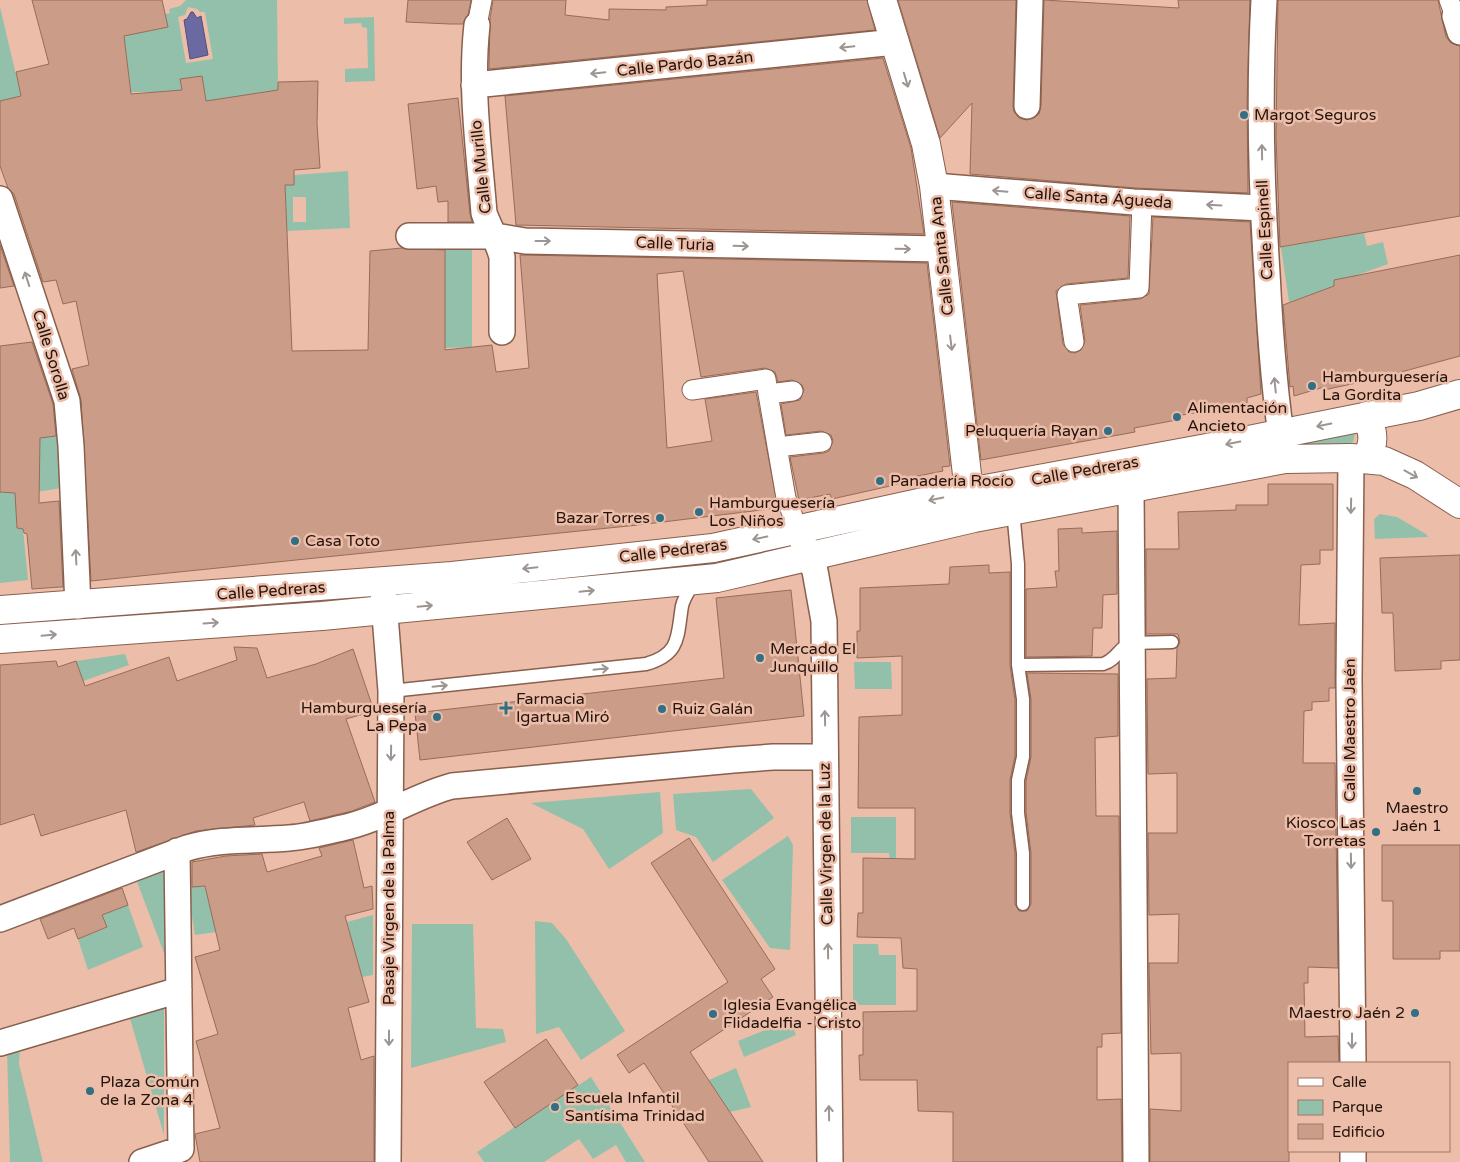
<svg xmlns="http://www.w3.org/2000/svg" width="1460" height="1162" font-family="'Varela Round',sans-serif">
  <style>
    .green { fill: #93c0ab; fill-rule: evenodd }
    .water { fill: #6a69a2; stroke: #555075 }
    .building { fill: #cb9d89; stroke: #976c59 }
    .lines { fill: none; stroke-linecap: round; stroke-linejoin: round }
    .service-casing { stroke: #895f4d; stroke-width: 15 }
    .pedestrian-casing { stroke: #895f4d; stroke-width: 21 }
    .minor-casing { stroke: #895f4d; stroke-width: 28 }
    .tertiary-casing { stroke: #895f4d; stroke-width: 30 }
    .secondary-casing { stroke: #895f4d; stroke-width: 30 }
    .service { stroke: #fff; stroke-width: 12 }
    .pedestrian { stroke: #fff; stroke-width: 19 }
    .minor { stroke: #fff; stroke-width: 25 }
    .tertiary { stroke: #fff; stroke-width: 28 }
    .secondary { stroke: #fff; stroke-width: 28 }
    .oneway { stroke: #9c9592 }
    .poi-dot { fill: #316f85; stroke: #ecbda9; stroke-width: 2 }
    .labels { text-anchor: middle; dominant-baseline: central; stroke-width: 5; stroke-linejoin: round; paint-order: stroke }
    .street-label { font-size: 16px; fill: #24140c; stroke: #ecbda9 }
    .poi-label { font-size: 16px; fill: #24140c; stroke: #ecbda9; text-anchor: start }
  </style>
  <rect width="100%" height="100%" fill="#ecbda9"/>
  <path class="green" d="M186,0h91l1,90 -72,11 -4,-25 -21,3 1,11 -10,1 2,16 -18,-9 -4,-6h-21l-9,-74 22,14 24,-5 -3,-13 5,-1 -1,-4 11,-3zM188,7l9,2 3,3h5l8,47 -27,4 -8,-46 7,-2z
    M0,7l21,89 -21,5z
    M374,17l1,64 -30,1v-13l23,-1 -1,-40 -5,-1 -1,-4 -17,1v-6z
    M348,171l2,57 -63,3 -2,-46h9v-10zM293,197h13v25h-13z
    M1364,233l3,13 16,-4 5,22 -33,12 -21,4 1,8 -46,14 -8,-55z
    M445,246l27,2v99l-27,1z
    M1349,429l6,4 -2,9 -3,1 -50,2 -1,-4z
    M58,435l3,53 -30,5 -15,12 1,23 6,1 5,51 -28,3v-139z
    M1380,514l17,3 29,17 2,3 -53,2 -1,-20z
    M125,654l4,11 -46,16 -7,-20z
    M854,662h37l1,27h-37z
    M751,789l23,29 -61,44 -17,-25 -20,-7 -3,-36z
    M660,792l3,41 -54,36 -26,-40 -52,-26z
    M851,817h45v46h-6l-1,-10h-38z
    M788,836l5,9 -3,105 -20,-2 -48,-68z
    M167,864l2,102 -35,-92z
    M205,886l11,46 -21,3 -8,-48z
    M128,905l15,42 -55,23 -10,-31 28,-11 -4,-13z
    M373,915v60l-11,2 -15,-55z
    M535,921l17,2 14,16 59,92 -44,29 -22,-33 -23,7z
    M412,924h61l3,104 27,1 3,13 -95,26z
    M853,944h25l1,11h17v50h-43z
    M164,1008v127l-35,-120z
    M790,1020l6,15 -52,22 -6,-16z
    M20,1047l-1,17 24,98h-33l-3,-113z
    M736,1068l15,39 -21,5 -21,-32z
    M591,1077l54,85h-19l-10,-17 -23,14 -14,-20 -35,23h-60l-7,-10z"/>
  <path class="water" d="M191,12h2l4,6 4,-2 7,39 -18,4 -6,-39 3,-1z"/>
  <path class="building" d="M32,0h130l6,27 -44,9 7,58 51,-4 -2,-11 22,-3 4,25 72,-11v-8l40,-1 -1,43 3,44 -26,2v15h-9l7,166 76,-1 2,-99 32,-3 43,2v100l47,-5 4,27 33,-4 -9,-113 407,8 23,203 -8,1 1,4 -45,9 1,4 -67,15 -2,-5 -31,6 -9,-43 34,-4 5,-2 4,-10 -2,-6 -10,-4 -35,4 -5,-31 19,-4 4,-10 -2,-5 -10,-5 -14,2 -3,-10 -10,-4 -64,9 -18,-106 -26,3 10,174 45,-7 -7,-42 51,-7 22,116 -140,17 -547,56 -10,-181 -9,-31 17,-4 -13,-64 -13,3 -7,-24 -13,2 -29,-88 -6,-6 -8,-22v-65l21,-5 -5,-24 33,-8z
    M408,0h63l-3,15 -5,9h-13l-44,-2z
    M493,0h73l-1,15 44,5v-11l57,1v-3l41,-2v-5h160l8,30 -386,39 1,-50z
    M898,0h118l-3,106 1,6 5,6 8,2 12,-6 2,-8 3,-106 135,8 -1,-8h72l-3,102 1,91 -113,-5 -165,-14 2,-71 -32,35z
    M1278,0h160l8,37 5,6 9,3v170l-180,31 -4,-111z
    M883,58l28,90 13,86 -408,-9 -11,-129z
    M458,98l12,116 2,8h-24v-21l-10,1 -2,-16 -19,3 -9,-85z
    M952,202l178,14 -2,62 -62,6 -10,7 7,53 6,8 6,1 6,-3 4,-9 -5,-36 60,-6 9,-5 4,-77 97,5 11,172 -14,4v6l-65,11v4l-48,9 1,4 -154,28z
    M0,245l14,41 -14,2z
    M1460,255v101l-81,22 -55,12v-3l-30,9 -1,-10 -3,1 -7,-82 51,-19v-6z
    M32,342l21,62 3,32 -16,2 -1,65 20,-2 4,86h-3l-28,2 -5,-55 -3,-1 -1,-4 -6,-1 -2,-35 -15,-1v-146z
    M1268,484h65v66h-13v14l-19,1 -2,60 36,-2v65h-6v13l-17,1v8l-8,1 -1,52h32l3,205 -30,-1v16h-4l1,54 33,-1 1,27h-50v99h-139v-53l31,2v-58l-30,1 -2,-91h29l1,-49 -30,1 -1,-82h29v-60l-29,1 -1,-95 29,-1 1,-30 3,-6 -2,-8h-32v-85h33l-1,-37 58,-2v-5h32z
    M1082,528v5l35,-2v63l-14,1 -1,33h-9l-1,28 -66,1v-68l31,-2 -2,-16h4l-1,-42z
    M1460,555v105l-19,1v8l-46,2 -2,-58h-11l-2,-55z
    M989,565v8l21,-1v93l5,35v56l-5,24v33l5,41v50l4,7h8l4,-7v-51l-5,-41v-31l5,-24v-58l-4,-26 91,1v62l-23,2 1,78h23l2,217 -19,1v13h-5v53l24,-1 1,63h-169v-50l-35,-1 -1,-31h-57l-1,-25h4v-43l54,-1v-42l-14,-1 -2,-30 -44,-1 1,-24h5v-55l52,1v-51h-57l1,-91 43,-2v-59l-45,2v-27h3v-43l89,-4 1,-17z
    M791,590l13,126 -384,44 -5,-47 309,-35 -8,-80z
    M234,647l23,1 10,30 49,-14 37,-15 21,62 -28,8 29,83 -23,9 -42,10 -6,-19 -51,16 2,7 -59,6 -60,21 -10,-42 -85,26 -7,-22 -34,11v-160l56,-4 2,6 18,-6 9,25 84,-29 8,24 60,-21z
    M507,818l24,41 -39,21 -25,-38z
    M689,838l86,131 -14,10 12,18 -83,55 73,110h-54l-65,-99 -15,10 -12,-18 111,-73 -77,-119z
    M353,840l11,48 8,-2 1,23 -28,7 24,86 -21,6 13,52 13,-4v106h-174l-5,-28 25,-6 -24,-87 22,-7 -23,-77 25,-7 -15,-64 -13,1v-25l34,-6 36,-2 5,18 55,-16 -3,-8z
    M1382,845h78v106h-20v8h-47v-58h-11z
    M122,888l6,17 -26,10 5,12 -29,12 -4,-11 -26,11 -8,-20z
    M546,1039l32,46 -63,43 -31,-46z"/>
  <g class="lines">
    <g class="service-casing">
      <path id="service" d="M1013,510l5,54v101l5,34v58l-5,23v33l5,40v51
        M1018,665l85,-1c14,-4 16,-17 28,-21l41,-1
        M391,691l255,-27c35,-10 31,-28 36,-58 2,-9 8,-17 13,-25"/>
    </g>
    <g class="pedestrian-casing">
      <path id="pedestrian" d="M1449,0l6,16
        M477,25l5,-25
        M1074,342l-7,-47 72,-7 3,-86
        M692,390l74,-11 2,15 25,-3
        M768,394l18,104 12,32
        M777,447l45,-5"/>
    </g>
    <g class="minor-casing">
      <path id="minor" d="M1264,0c-5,91 -3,182 3,273 3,60 7,121 17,181
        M1455,16l5,16
        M477,25c-7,63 2,125 7,188 5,15 14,28 18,44v75
        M474,85l421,-43
        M1027,106l3,-106
        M934,186l200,16 129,6
        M0,199l67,202 4,45 7,160
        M409,236h86l30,5 416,8
        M1351,458l-2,222 4,383
        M1131,488l5,674
        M798,530l17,41 9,50 6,541
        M383,590l8,101 -3,471
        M0,919l187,-71c34,-10 67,-7 102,-10 18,-1 36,-6 53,-10 39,-8 72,-32 110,-42l281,-26 40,-3h52
        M0,1043l179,-53
        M1353,1151v11
        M142,1162l39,-13 -4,-298"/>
    </g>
    <g class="tertiary-casing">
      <path id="tertiary" d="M882,0l44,144 8,42 35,306 5,24"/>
    </g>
    <g class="secondary-casing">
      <path id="secondary" d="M1366,459c9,-16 8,-27 0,-43
        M0,610l452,-34 261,-28 256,-56 265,-49 185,-37 41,-12
        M0,639l322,-23 395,-38 257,-60 311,-59 66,-1 33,3 31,14 45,29"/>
    </g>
    <use href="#service" class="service"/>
    <use href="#pedestrian" class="pedestrian"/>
    <use href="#minor" class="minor"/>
    <use href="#tertiary" class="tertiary"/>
    <use href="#secondary" class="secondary"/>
  </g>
  <defs><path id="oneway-shaft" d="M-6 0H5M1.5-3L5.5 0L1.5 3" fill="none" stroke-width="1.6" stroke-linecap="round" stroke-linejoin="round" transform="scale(1.25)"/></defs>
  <g class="oneway">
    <use href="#oneway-shaft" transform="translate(847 47) rotate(174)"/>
    <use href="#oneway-shaft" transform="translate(598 73) rotate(174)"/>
    <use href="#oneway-shaft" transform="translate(906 80) rotate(73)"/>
    <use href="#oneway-shaft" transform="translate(1262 152) rotate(-91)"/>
    <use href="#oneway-shaft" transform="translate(1000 191) rotate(-175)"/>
    <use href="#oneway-shaft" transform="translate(1214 205) rotate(-177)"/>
    <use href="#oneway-shaft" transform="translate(543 241)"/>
    <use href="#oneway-shaft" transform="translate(741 246) rotate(2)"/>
    <use href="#oneway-shaft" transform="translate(903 249) rotate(1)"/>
    <use href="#oneway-shaft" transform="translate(27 279) rotate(-108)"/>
    <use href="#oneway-shaft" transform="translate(951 343) rotate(83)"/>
    <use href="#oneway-shaft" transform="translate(1275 385) rotate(-96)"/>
    <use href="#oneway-shaft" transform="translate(1324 425) rotate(169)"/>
    <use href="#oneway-shaft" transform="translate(1233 443) rotate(169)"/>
    <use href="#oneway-shaft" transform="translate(1411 474) rotate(29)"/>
    <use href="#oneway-shaft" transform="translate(936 499) rotate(168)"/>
    <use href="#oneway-shaft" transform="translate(1351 506) rotate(91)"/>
    <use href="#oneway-shaft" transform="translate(760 538) rotate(168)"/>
    <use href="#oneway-shaft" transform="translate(76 557) rotate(-93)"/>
    <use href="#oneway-shaft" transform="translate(530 568) rotate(174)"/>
    <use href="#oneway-shaft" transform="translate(587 591) rotate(-6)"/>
    <use href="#oneway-shaft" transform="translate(425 606) rotate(-5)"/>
    <use href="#oneway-shaft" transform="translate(211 623) rotate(-4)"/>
    <use href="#oneway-shaft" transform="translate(49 635) rotate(-5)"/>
    <use href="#oneway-shaft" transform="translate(601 669) rotate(-6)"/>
    <use href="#oneway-shaft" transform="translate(440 686) rotate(-6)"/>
    <use href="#oneway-shaft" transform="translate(825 718) rotate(-91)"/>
    <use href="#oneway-shaft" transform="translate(391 753) rotate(91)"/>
    <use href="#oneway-shaft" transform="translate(1351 861) rotate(89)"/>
    <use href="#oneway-shaft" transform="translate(828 951) rotate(-91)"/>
    <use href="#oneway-shaft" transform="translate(389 1038) rotate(90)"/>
    <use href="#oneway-shaft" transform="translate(1352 1041) rotate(90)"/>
    <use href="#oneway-shaft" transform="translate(829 1113) rotate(-91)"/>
  </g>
  <g class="poi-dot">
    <circle cx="1244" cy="115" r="5"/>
    <circle cx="1312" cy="386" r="5"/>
    <circle cx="1177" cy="417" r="5"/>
    <circle cx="1108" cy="431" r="5"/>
    <circle cx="880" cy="481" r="5"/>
    <circle cx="699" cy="512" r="5"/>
    <circle cx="660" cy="518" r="5"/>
    <circle cx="295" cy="541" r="5"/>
    <circle cx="760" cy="658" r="5"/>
    <path d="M503.5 700.5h5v5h5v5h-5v5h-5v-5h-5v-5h5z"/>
    <circle cx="662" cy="709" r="5"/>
    <circle cx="437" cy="717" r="5"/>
    <circle cx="1417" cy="791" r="5"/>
    <circle cx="1376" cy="832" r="5"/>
    <circle cx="1415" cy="1013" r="5"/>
    <circle cx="713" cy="1014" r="5"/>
    <circle cx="90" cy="1091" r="5"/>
    <circle cx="555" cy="1107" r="5"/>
  </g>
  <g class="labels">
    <g class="street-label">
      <text transform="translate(685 64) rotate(-6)">Calle Pardo Bazán</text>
      <text transform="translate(481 167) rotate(-96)">Calle Murillo</text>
      <text transform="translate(1098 198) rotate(4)">Calle Santa Águeda</text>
      <text transform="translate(1265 230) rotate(-93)">Calle Espinell</text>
      <text transform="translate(675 244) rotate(2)">Calle Turia</text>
      <text transform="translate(942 256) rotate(-96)">Calle Santa Ana</text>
      <text transform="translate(51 355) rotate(73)">Calle Sorolla</text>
      <text transform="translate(1085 471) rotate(-10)">Calle Pedreras</text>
      <text transform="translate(673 551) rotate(-7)">Calle Pedreras</text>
      <text transform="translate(271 591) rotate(-4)">Calle Pedreras</text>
      <text transform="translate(1350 730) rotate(-90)">Calle Maestro Jaén</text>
      <text transform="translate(826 844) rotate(-91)">Calle Virgen de la Luz</text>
      <text transform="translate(389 908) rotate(-90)">Pasaje Virgen de la Palma</text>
    </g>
    <g class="poi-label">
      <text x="1254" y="115">Margot Seguros</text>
      <text x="1322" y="377">Hamburguesería<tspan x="1322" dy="18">La Gordita</tspan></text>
      <text x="1187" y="408">Alimentación<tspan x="1187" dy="18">Ancieto</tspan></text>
      <text x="1098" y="431" text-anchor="end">Peluquería Rayan</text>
      <text x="890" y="481">Panadería Rocío</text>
      <text x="709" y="503">Hamburguesería<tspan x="709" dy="18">Los Niños</tspan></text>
      <text x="650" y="518" text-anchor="end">Bazar Torres</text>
      <text x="305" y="541">Casa Toto</text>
      <text x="770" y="649">Mercado El<tspan x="770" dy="18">Junquillo</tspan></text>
      <text x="516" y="699">Farmacia<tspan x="516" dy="18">Igartua Miró</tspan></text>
      <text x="427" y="708" text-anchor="end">Hamburguesería<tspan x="427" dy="18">La Pepa</tspan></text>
      <text x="672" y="709">Ruiz Galán</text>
      <text x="1417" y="808" text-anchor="middle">Maestro<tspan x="1417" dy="18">Jaén 1</tspan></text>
      <text x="1366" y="823" text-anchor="end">Kiosco Las<tspan x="1366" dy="18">Torretas</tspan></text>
      <text x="723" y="1005">Iglesia Evangélica<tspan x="723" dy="18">Flidadelfia - Cristo</tspan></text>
      <text x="1405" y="1013" text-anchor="end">Maestro Jaén 2</text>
      <text x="100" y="1082">Plaza Común<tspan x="100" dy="18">de la Zona 4</tspan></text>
      <text x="565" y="1098">Escuela Infantil<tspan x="565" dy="18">Santísima Trinidad</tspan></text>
    </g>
  </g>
  <rect x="1288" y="1062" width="162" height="90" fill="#ecbda9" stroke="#9c796a"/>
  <rect x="1298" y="1078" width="25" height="8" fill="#ffffff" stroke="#9c796a"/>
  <text x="1332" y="1087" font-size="15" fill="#24140c">Calle</text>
  <rect x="1298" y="1100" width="25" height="15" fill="#93c0ab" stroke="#9c796a"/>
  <text x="1332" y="1112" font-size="15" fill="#24140c">Parque</text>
  <rect x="1298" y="1124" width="25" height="15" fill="#cb9d89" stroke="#9c796a"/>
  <text x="1332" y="1137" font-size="15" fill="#24140c">Edificio</text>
</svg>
